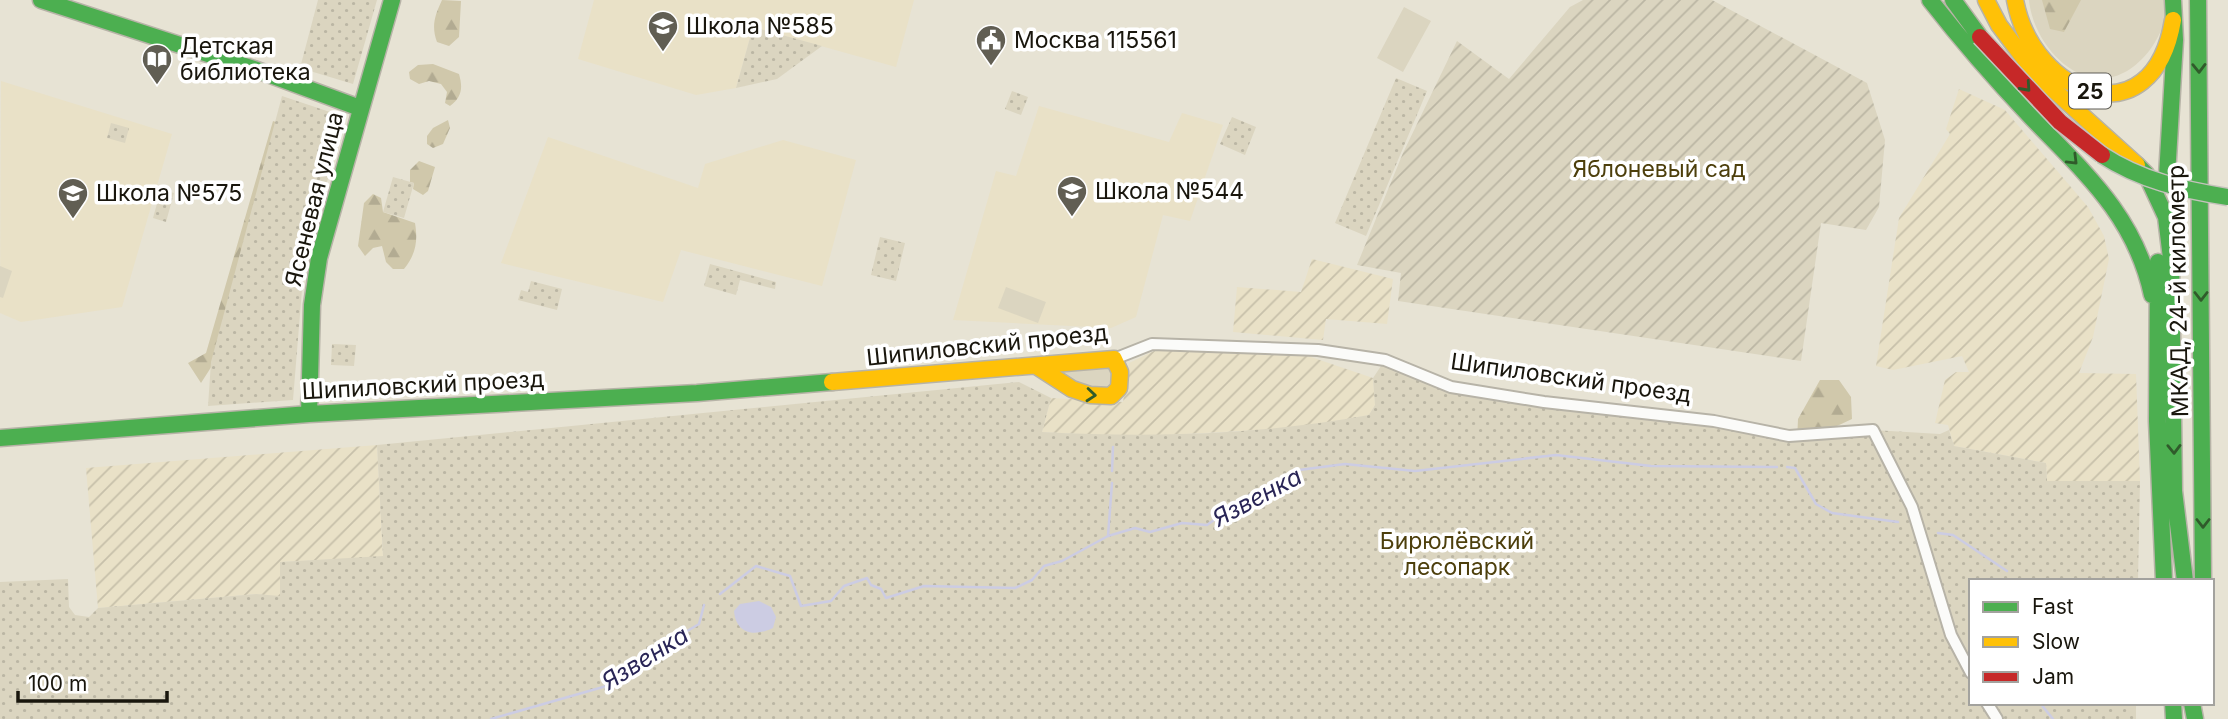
<svg xmlns="http://www.w3.org/2000/svg" width="2228" height="719" font-family="Inter,sans-serif">
  <style>
    .built { fill: #e9e1c7 }
    .industrial { fill: url(#industrial-furrows) }
    .grass { fill: #dbd5c0 }
    .forest { fill: url(#forest-firs) }
    .park { fill: url(#park-dots) }
    .garden { fill: url(#garden-furrows) }
    .water { fill: #cccce3 }
    .lines { fill: none; stroke-linecap: round; stroke-linejoin: round }
    .stream { stroke: #cccce3; stroke-width: 2.5 }
    .street-casing { stroke: #b7b3a7; stroke-width: 14 }
    .fast-casing { stroke: #b7b3a7; stroke-width: 19 }
    .slow-casing { stroke: #b7b3a7; stroke-width: 19 }
    .street { stroke: #fbfbf9; stroke-width: 10 }
    .fast { stroke: #4caf50; stroke-width: 16 }
    .slow { stroke: #ffc107; stroke-width: 16 }
    .fast-bridge-casing { stroke: #c4c2bb; stroke-width: 19; stroke-linecap: butt }
    .jam-bridge-casing { stroke: #c4c2bb; stroke-width: 19; stroke-linecap: butt }
    .fast-bridge { stroke: #4caf50; stroke-width: 16 }
    .jam-bridge { stroke: #c62828; stroke-width: 16 }
    .oneway { stroke: #305b2b }
    .labels { text-anchor: middle; dominant-baseline: central; stroke-width: 7; stroke-linejoin: round; paint-order: stroke }
    .shield { fill: #fff; stroke: #5e5c56; stroke-width: 2 }
    .shield-label { font-size: 21px; font-weight: bold; fill: #19160d }
    .poi-label { font-size: 23px; fill: #19160d; stroke: #fff; text-anchor: start }
    .park-label { font-size: 23px; fill: #4d3f0c; stroke: #fff }
    .street-label { font-size: 23px; fill: #19160d; stroke: #fff }
    .water-label { font-size: 24px; font-style: italic; fill: #292556; stroke: #fff }
  </style>
  <defs>
    <pattern id="industrial-furrows" width="10" height="10" patternUnits="userSpaceOnUse" patternTransform="scale(1.75)"><rect width="10" height="10" fill="#e9e1c7"/><path d="M-1 1l2-2M0 10L10 0M9 11l2-2" fill="none" stroke="#c7c0aa"/></pattern>
    <pattern id="forest-firs" width="22" height="20" patternUnits="userSpaceOnUse" patternTransform="scale(1.75)"><rect width="22" height="20" fill="#d0c8ab"/><path d="M5 1l3.5 6h-7zM16 11l3.5 6h-7z" fill="#b2ab92"/></pattern>
    <pattern id="park-dots" width="8" height="8" patternUnits="userSpaceOnUse" patternTransform="scale(1.75)"><rect width="8" height="8" fill="#dbd5c0"/><path d="M2 2h.1M6 6h.1" fill="none" stroke="#bbb6a4" stroke-width="1.8" stroke-linecap="round"/></pattern>
    <pattern id="garden-furrows" width="10" height="10" patternUnits="userSpaceOnUse" patternTransform="scale(1.75)"><rect width="10" height="10" fill="#dbd5c0"/><path d="M-1 1l2-2M0 10L10 0M9 11l2-2" fill="none" stroke="#bbb6a4"/></pattern>
  </defs>
  <rect width="100%" height="100%" fill="#e7e3d4"/>
  <path class="built" d="M594,0h320l-18,67 -143,-40 -17,61 -40,7 -118,-36z
    M1,81l171,53 -50,173 -101,15 -21,-9z
    M1039,106l130,36 13,-29 41,12 -33,96 -27,-6 -27,102 -25,11 -158,-8 43,-149 20,5z
    M548,137l150,51 7,-24 78,-24 73,20 -34,126 -141,-36 -18,52 -162,-39z"/>
  <path class="industrial" d="M1959,89l46,21 83,97 16,29 5,23 -16,78 -14,36 57,1 4,107h-93l-1,-18 -92,-17 -6,-21 -13,-2 10,-43 11,-8h13l-7,-16 -69,14 -17,-4 23,-148 51,-84 -4,-5z
    M1312,259l81,20 -6,45 -61,-5 -3,21 -90,-8 4,-45 64,5z
    M1238,347l58,5 77,26 2,27 -6,10 -72,13 -166,9 -89,-5 9,-34 72,4 6,-39 27,-13z
    M377,445l6,112 -103,5v35l-24,-3 -158,14 -12,-140z"/>
  <path class="grass" d="M2029,0h139c0,35 -33,84 -74,78 -35,-6 -62,-45 -65,-78z
    M1404,7l27,14 -28,51 -26,-14z
    M0,266l12,5 -9,27 -3,-1z
    M1006,287l40,15 -8,21 -40,-15z
    M1114,359l5,29 -27,9 -54,-30z"/>
  <path class="forest" d="M442,0l19,1 -2,36 -10,9 -12,-4c-6,-16 -2,-27 5,-42z
    M2042,0h39l-17,32 -14,-3z
    M433,64l26,10c4,14 3,23 -9,32l-5,-3 2,-11 -6,-8 -12,-3 -10,3 -9,-5 -1,-7 9,-7z
    M448,120l2,8 -7,16 -10,4 -6,-4v-8l6,-8z
    M273,121l8,3 -64,234 -16,25 -13,-20 18,-10z
    M419,161l16,6 -7,24 -5,4 -10,-6 1,-6 -4,-1v-12z
    M373,194l8,4 2,14 32,11c3,18 1,31 -11,46h-11l-7,-7 -4,-16 -9,2 -8,8 -7,-10 6,-43z
    M1820,380h19l12,17 1,22 -15,7 7,13 -47,3 1,-23z"/>
  <path class="park" d="M318,0h59l-24,84 -53,-16z
    M753,27l69,19 -45,33 -41,9z
    M1396,78l31,13 -61,145 -31,-13z
    M1012,91l16,6 -7,18 -16,-6z
    M282,96l63,21 -41,148 -11,135 -85,6 3,-44z
    M1232,117l24,10 -11,28 -25,-11z
    M111,123l18,5 -4,15 -18,-5z
    M393,177l21,6 -10,35 -21,-6z
    M161,189l13,4 -8,29 -13,-4z
    M880,237l25,6 -9,38 -25,-6z
    M710,264l66,18 -1,7 -35,-9 -4,15 -32,-9z
    M531,281l31,8 -5,21 -39,-10 3,-10 7,2z
    M332,344l24,1 -2,21 -23,-1z
    M1385,360l47,20 342,54 99,-4 67,4 9,-4 5,16 92,17 1,18h93l-2,100h-167v122h165v16h-2136v-137l68,-3 1,28 6,8 14,2 9,-9 158,-14 24,2v-34l103,-6 -6,-111 642,-63 32,16 -9,34c111,6 218,3 327,-17l6,-10 -2,-27z"/>
  <path class="garden" d="M1583,0h129l155,83 18,57 -6,67 -13,23 -45,-7 -20,138 -403,-60 3,-28 -44,-8 46,-112 54,-112 52,38 61,-72z"/>
  <path class="water" d="M759,601l12,6 5,10 -3,11c-19,9 -37,6 -39,-17l6,-7z"/>
  <g class="lines">
    <path class="stream" d="M1787,467l8,1 21,36 16,9 66,9
      M1112,471l1,-24
      M1938,533l15,2 54,36
      M1108,536l4,-53
      M720,594l36,-28 34,10 11,30 30,-5 13,-15 23,-8 4,7 10,4 5,9 38,-12 91,2 17,-8 12,-14 18,-5 46,-25 27,-8 15,4 32,-9 25,2 44,-31 48,-24 46,-6 70,7 141,-16 95,11 126,1
      M2040,703l13,16
      M491,719l119,-34 57,-42 32,-19 5,-19"/>
    <g class="street-casing">
      <path id="street" d="M1114,359l38,-15 166,6 67,10 66,27 93,15 170,19 75,15 84,-6 39,77 39,128 20,38
        M1987,703l10,16"/>
    </g>
    <g class="fast-casing">
      <path id="fast" d="M41,0l213,69 106,39
        M1930,0c32,41 66,80 101,117 54,56 104,99 121,178
        M1953,0l27,37
        M2198,0l5,581
        M2137,165l9,9 20,43 5,41 3,233 11,90
        M2167,176l8,-136 -2,-40
        M2158,262l-1,159 7,160
        M309,414l3,-109 7,-47 73,-258
        M0,438l309,-24 388,-21 135,-11
        M2173,703l1,16
        M2192,703l3,16"/>
    </g>
    <g class="slow-casing">
      <path id="slow" d="M1986,0l13,25 36,48 102,92
        M2015,0c18,97 138,141 158,20
        M832,382l282,-23 6,13 -1,16 -8,8 -21,-1 -18,-6 -34,-22"/>
    </g>
    <use href="#street" class="street"/>
    <use href="#fast" class="fast"/>
    <use href="#slow" class="slow"/>
    <g class="fast-bridge-casing">
      <path id="fast-bridge" d="M2102,155c38,25 81,35 126,42"/>
    </g>
    <g class="jam-bridge-casing">
      <path id="jam-bridge" d="M1980,37l80,85 42,33"/>
    </g>
    <use href="#fast-bridge" class="fast-bridge"/>
    <use href="#jam-bridge" class="jam-bridge"/>
  </g>
  <defs><path id="oneway-chevron" d="M-2-3.5L2.5 0L-2 3.5" fill="none" stroke-width="1.6" stroke-linecap="round" stroke-linejoin="round" transform="scale(1.75)"/></defs>
  <g class="oneway">
    <use href="#oneway-chevron" transform="translate(2199 68) rotate(89)"/>
    <use href="#oneway-chevron" transform="translate(2026 87) rotate(48)"/>
    <use href="#oneway-chevron" transform="translate(2073 160) rotate(45)"/>
    <use href="#oneway-chevron" transform="translate(2201 296) rotate(90)"/>
    <use href="#oneway-chevron" transform="translate(1091 395) rotate(5)"/>
    <use href="#oneway-chevron" transform="translate(2174 449) rotate(89)"/>
    <use href="#oneway-chevron" transform="translate(2203 523) rotate(90)"/>
  </g>
  <defs>
    <g id="school-pin" transform="scale(1.575)"><path d="M0 17L-7.5 6A9.5 9.5 0 1 1 7.5 6Z" fill="#615e53" stroke="#fff"/><path d="M0-5L7-2L0 1L-7-2ZM-4 1L0 2.5L4 1V4Q0 6-4 4Z" fill="#fff"/></g>
    <g id="civic-pin" transform="scale(1.575)"><path d="M0 17L-7.5 6A9.5 9.5 0 1 1 7.5 6Z" fill="#615e53" stroke="#fff"/><path d="M-.6-6.5H3V-4.5H.6V-3L4-1V1h2V6H-6V1h2V-1L-.6-3ZM-1.2 2.5V6h2.4V2.5Z" fill="#fff"/></g>
    <g id="library-pin" transform="scale(1.575)"><path d="M0 17L-7.5 6A9.5 9.5 0 1 1 7.5 6Z" fill="#615e53" stroke="#fff"/><path d="M-6-4Q-3-5.5-.7-3.5V5Q-3 3-6 4ZM6-4Q3-5.5 .7-3.5V5Q3 3 6 4Z" fill="#fff"/></g>
  </defs>
  <g fill-rule="evenodd">
    <use href="#school-pin" x="663" y="26"/>
    <use href="#civic-pin" x="991" y="40"/>
    <use href="#library-pin" x="157" y="59"/>
    <use href="#school-pin" x="1072" y="191"/>
    <use href="#school-pin" x="73" y="193"/>
  </g>
  <g class="labels">
    <rect class="shield" x="2069" y="73.5" width="42" height="35" rx="5"/>
    <g class="shield-label">
      <text x="2090" y="91">25</text>
    </g>
    <g class="poi-label">
      <text x="686" y="26">Школа №585</text>
      <text x="1014" y="40">Москва 115561</text>
      <text x="180" y="46">Детская<tspan x="180" dy="26">библиотека</tspan></text>
      <text x="1095" y="191">Школа №544</text>
      <text x="96" y="193">Школа №575</text>
    </g>
    <g class="park-label">
      <text x="1659" y="169">Яблоневый сад</text>
      <text x="1457" y="541">Бирюлёвский<tspan x="1457" dy="26">лесопарк</tspan></text>
    </g>
    <g class="street-label">
      <text transform="translate(314 199) rotate(-76)">Ясеневая улица</text>
      <text transform="translate(2178 291) rotate(-91)">МКАД, 24-й километр</text>
      <text transform="translate(987 345) rotate(-6)">Шипиловский проезд</text>
      <text transform="translate(1571 378) rotate(8)">Шипиловский проезд</text>
      <text transform="translate(423 385) rotate(-3)">Шипиловский проезд</text>
    </g>
    <g class="water-label">
      <text transform="translate(1257 497) rotate(-28)">Язвенка</text>
      <text transform="translate(645 658) rotate(-32)">Язвенка</text>
    </g>
  </g>
  <rect x="1969" y="579" width="245" height="126" fill="#ffffff" stroke="#a3a29e" stroke-width="2"/>
  <rect x="1983" y="602" width="35" height="10" fill="#4caf50" stroke="#a3a29e" stroke-width="2"/>
  <text x="2032" y="614" font-size="21" fill="#19160d">Fast</text>
  <rect x="1983" y="637" width="35" height="10" fill="#ffc107" stroke="#a3a29e" stroke-width="2"/>
  <text x="2032" y="649" font-size="21" fill="#19160d">Slow</text>
  <rect x="1983" y="672" width="35" height="10" fill="#c62828" stroke="#a3a29e" stroke-width="2"/>
  <text x="2032" y="684" font-size="21" fill="#19160d">Jam</text>
  <path d="M18 691v10h149v-10" fill="none" stroke="#19160d" stroke-width="3.5"/>
  <text x="28" y="691" font-size="21" fill="#19160d" stroke="#ffffff" stroke-width="5" paint-order="stroke">100 m</text>
</svg>
